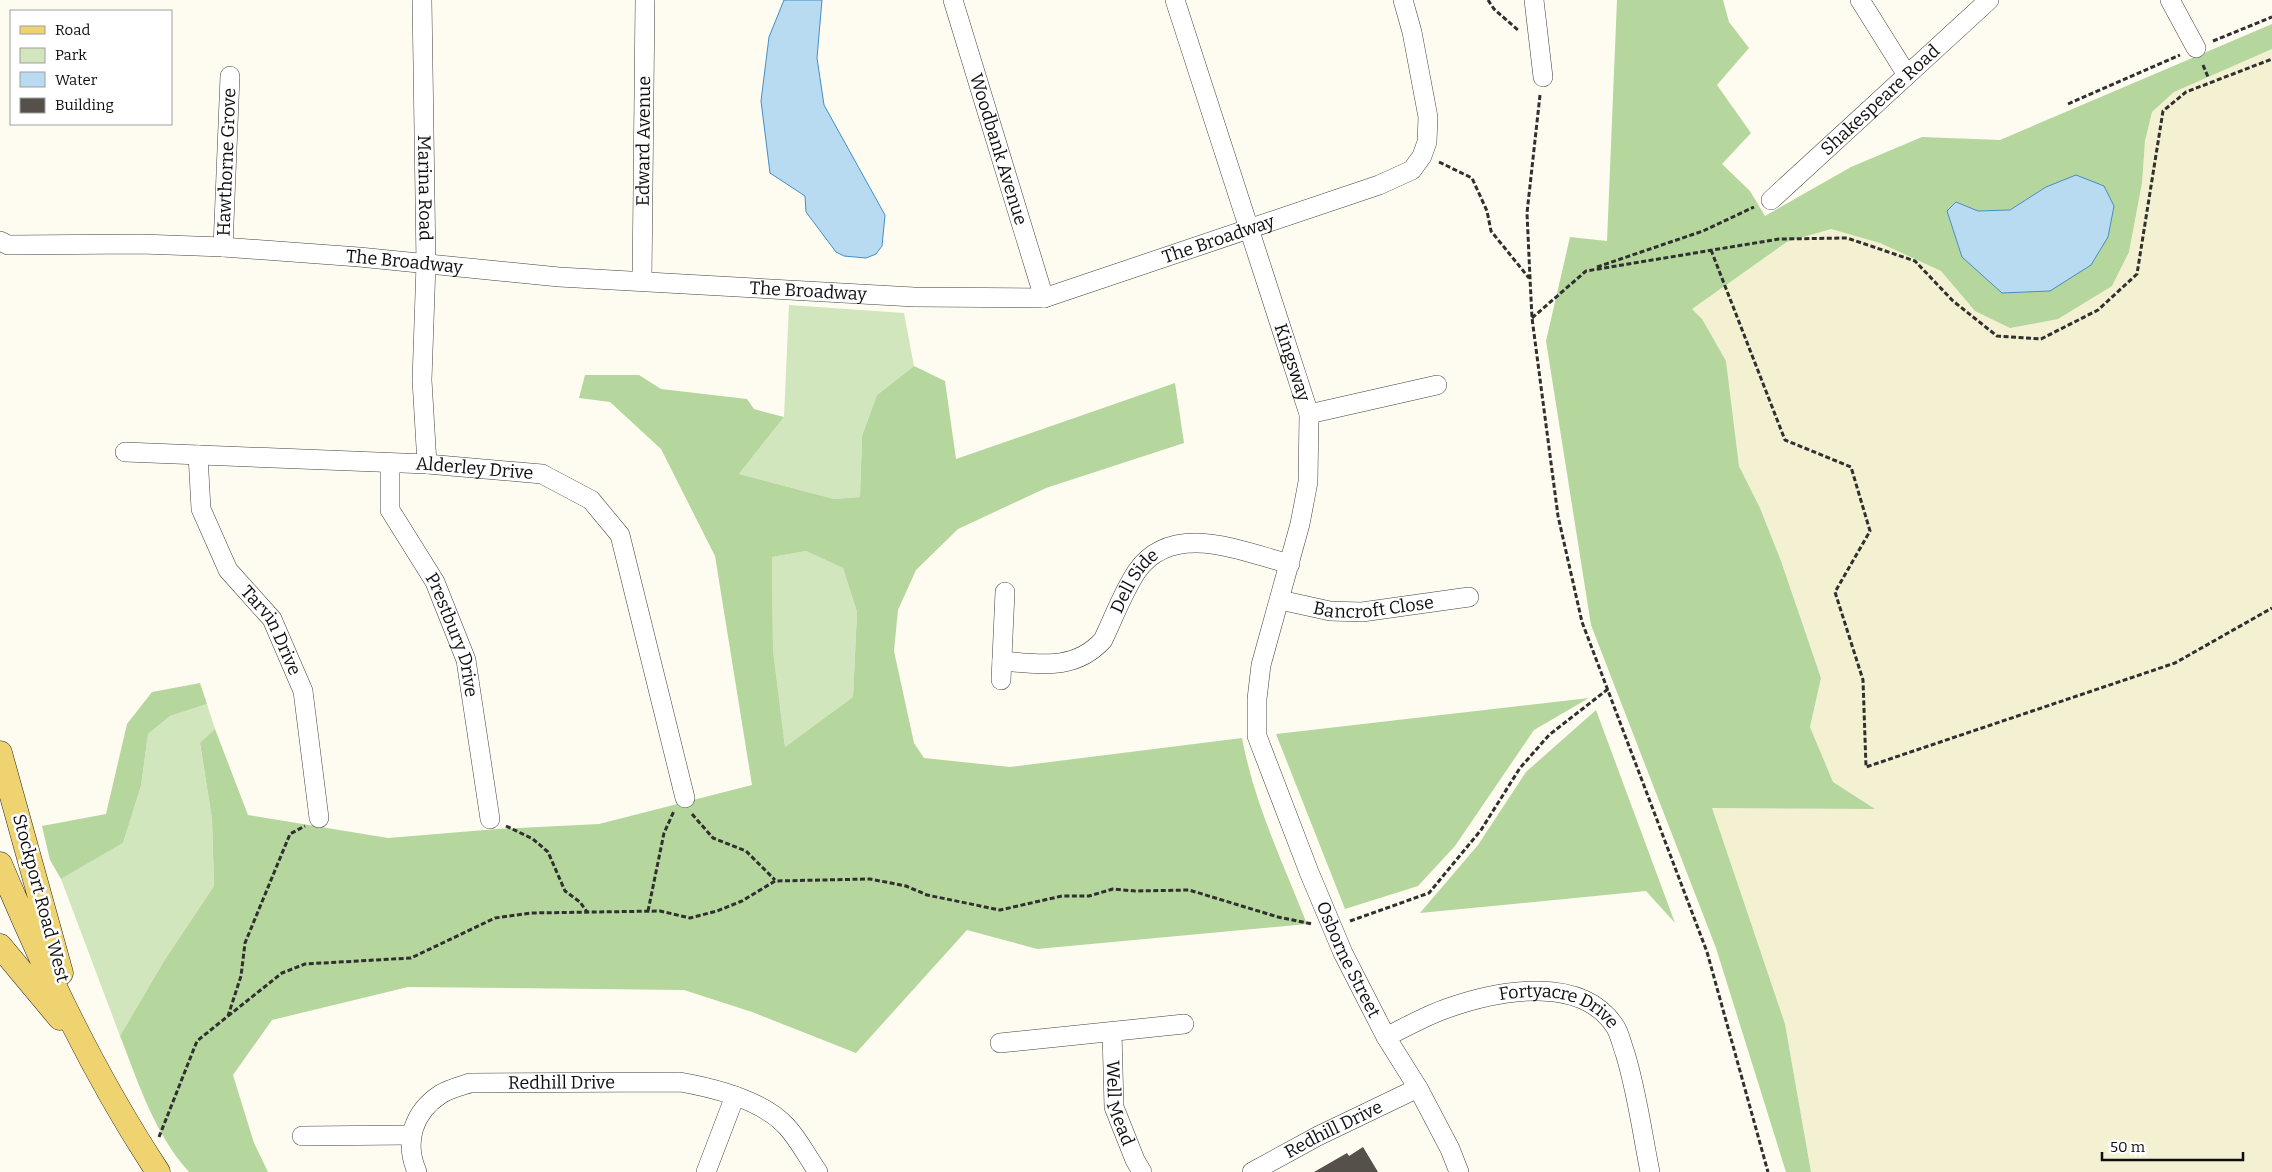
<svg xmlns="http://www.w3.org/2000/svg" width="2272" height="1172" font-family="Bitter,serif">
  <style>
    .farmland { fill: #f3f1d2 }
    .green { fill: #d1e6bc }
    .forest { fill: #b5d69d; fill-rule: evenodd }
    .water { fill: #b9dbf2; stroke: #458ec4 }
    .building { fill: #56504b }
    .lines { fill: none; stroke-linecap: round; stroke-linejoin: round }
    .minor-casing { stroke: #414141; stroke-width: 20 }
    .major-casing { stroke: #1f1f1f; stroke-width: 25 }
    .path { stroke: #303030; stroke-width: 3; stroke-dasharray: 5 2.5; stroke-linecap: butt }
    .minor { stroke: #fff; stroke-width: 19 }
    .major { stroke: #efd370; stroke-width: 24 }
    .labels { text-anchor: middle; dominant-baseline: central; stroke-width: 5; stroke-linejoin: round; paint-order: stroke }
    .street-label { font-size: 18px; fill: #0e0e0e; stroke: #fff }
  </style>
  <rect width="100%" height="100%" fill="#fefcf1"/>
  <path class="farmland" d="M2272,49v1123h-461l-26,-148 -74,-216 163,1 -41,-27 -23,-55 11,-49 -40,-117 -21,-53 -21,-42 -13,-105 -35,-52 97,-67 43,-13 49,14 61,28 34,40 137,-25 17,-34 13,-69 3,-42 7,-29 22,-20z"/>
  <path class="green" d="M789,305l115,8 10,53 -37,29 -15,41 -2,61 -26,2 -95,-25 45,-57z
    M806,551l37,17 14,44 -4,85 -68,50 -12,-97 -1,-93z
    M207,704l8,25 -15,15 12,75 2,67 -50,75 -44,75 -59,-157 62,-36 18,-57 7,-52 22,-18z"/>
  <path class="forest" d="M1617,0h106l6,22 20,26 -32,37 34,48 -29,31 28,27 15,25 86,-49 71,-30 78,3 272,-116v25l-98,43 -22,20 -7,29 -3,42 -13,69 -17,34 -54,33 -48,9 -35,-17 -34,-40 -61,-28 -49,-14 -44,13 -95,67 10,10 24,42 13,105 21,42 21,53 40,117 -11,49 23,55 42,27 -163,-1 73,216 26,148h-25l-70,-224 -125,-323 -45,-284 24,-104 37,4zM2046,187l-84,70 -6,-55 22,9 32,-1z
    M914,366l31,15 11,78 219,-76 9,60 -138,45 -88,41 -42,41 -18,40 -4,41 20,92 10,15 86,9 232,-29c12,65 41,125 65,186l-270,25 -70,-19 -111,123 -104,-41 -68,-22 -276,-3 -136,33 -39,55 21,68 14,29h-79c-35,-39 -50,-88 -69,-136l44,-75 50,-75 -2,-67 -12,-76 15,-14 33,86 140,23 109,-9 102,-5 153,-39 -37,-229 -54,-107 -51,-47 -31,-4 6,-23h54l22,14 86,10 7,10 30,8 -45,57 95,25 26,-2 2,-61 15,-41zM806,551l37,17 14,44 -4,85 -68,50 -12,-97 -1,-93z
    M200,683l7,21 -37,12 -22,18 -7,52 -18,57 -62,36 -11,-19 -8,-34 64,-12 21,-90 25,-32z
    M1589,698l-55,32 -79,116 -37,40 -73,23 -69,-175z
    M1596,710l79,213 -29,-32 -226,22 58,-68 48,-73z"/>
  <path class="water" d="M784,0h38l-5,58 7,47 61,110 -3,31 -6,8 -10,4 -22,-2 -8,-4 -30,-40 -1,-16 -35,-23 -9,-72 8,-64z
    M2076,175l28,11 10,20 -6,31 -17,28 -41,26 -48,2 -40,-36 -15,-46 9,-9 22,9 32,-1 36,-23z"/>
  <path class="building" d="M1363,1147l15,25h-64l33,-19 2,3z"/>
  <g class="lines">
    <g class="minor-casing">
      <g id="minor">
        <path id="s1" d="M422,0l4,264 -4,116 5,84"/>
        <path id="s2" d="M953,0l91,298"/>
        <path id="s3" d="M1175,0l134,414 -1,68 -8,42 -39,141 -4,34v37l52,136 34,81 43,84 32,51 32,61 9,23"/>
        <path d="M1534,0l9,77"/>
        <path d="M1860,0l47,75"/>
        <path d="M2170,0l26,48"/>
        <path id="s4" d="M1771,200l218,-200"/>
        <path id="s5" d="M0,241l8,4 133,-1 82,3 136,10 200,20 355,20 130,1 335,-113 33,-15 10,-14 5,-14 1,-25 -16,-85 -9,-32"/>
        <path id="s6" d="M223,247l7,-171"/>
        <path id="s7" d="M642,281l3,-281"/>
        <path d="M1309,414l128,-29"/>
        <path id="s8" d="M125,452l302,12 115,10 49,26 29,35 65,263"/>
        <path id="s9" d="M198,455l3,54 27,61 44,49 31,72 16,127"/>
        <path id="s10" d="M390,463v47l45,72 31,78 24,159"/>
        <path id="s11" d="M1280,600l50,11 32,1 107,-15"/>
        <path id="s12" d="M1002,661c38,3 73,10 101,-21 11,-23 20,-48 34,-69 36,-51 106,-19 153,-7"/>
        <path d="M1001,680l4,-88"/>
        <path id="s13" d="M1112,1032l2,75 21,53 7,12"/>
        <path id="s14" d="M1386,1037c20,-10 41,-22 62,-29 51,-18 135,-34 168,20 4,7 6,17 9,25 12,39 17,79 25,119"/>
        <path d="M1000,1043l184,-19"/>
        <path d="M302,1136l108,-1"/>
        <path id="s15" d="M417,1172c-13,-30 -4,-60 24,-78 8,-5 20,-8 29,-11l210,-1c34,6 83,18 107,45 12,13 21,31 31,45"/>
        <path d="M706,1172l29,-76"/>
        <path id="s16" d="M1252,1172l66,-36 100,-48"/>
      </g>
    </g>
    <g class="major-casing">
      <path id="major" d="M0,753l61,220
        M0,864c45,107 94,211 158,308
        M0,946l60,72"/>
    </g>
    <path class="path" d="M1488,0l6,9 25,22
      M2213,41l59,-24
      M2203,65l5,12
      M1540,95l-13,118 3,65 2,40 26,198 24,106 125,330 61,220
      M2068,104l112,-49
      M1439,162l33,16 15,33 4,20 38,47
      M1711,250l74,190 66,27 19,64 -35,61 28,88 3,87 309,-104 97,-55
      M1597,267l106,-36 51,-24
      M1532,318l54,-47 193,-32 68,-1 68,23 38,40 44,35 44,3 57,-29 39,-36 26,-163 23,-19 86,-33
      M692,814l21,24 33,13 29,29
      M506,826l27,13 15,13 17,39 15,11 7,10
      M648,911l16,-78 10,-22
      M1350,921l79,-28 52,-63 39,-62 29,-33 59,-46
      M228,1016l54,-43 23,-9 106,-6 84,-40 36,-5 129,-2 30,7 27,-7 25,-10 33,-20 95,-2 36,7 21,9 73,15 62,-14h27l24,-7 22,2 54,-1 89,27 34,7
      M159,1137l38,-96 31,-25 13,-40 4,-33 45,-109 15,-8"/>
    <use href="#minor" class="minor"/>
    <use href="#major" class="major"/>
  </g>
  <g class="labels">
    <g class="street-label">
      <text stroke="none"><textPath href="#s4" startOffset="148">Shakespeare Road</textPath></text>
      <text stroke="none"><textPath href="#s7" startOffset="140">Edward Avenue</textPath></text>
      <text stroke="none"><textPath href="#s2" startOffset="156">Woodbank Avenue</textPath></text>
      <text stroke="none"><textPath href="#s6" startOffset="85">Hawthorne Grove</textPath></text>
      <text stroke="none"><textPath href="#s1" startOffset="188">Marina Road</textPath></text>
      <text stroke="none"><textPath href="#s5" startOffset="1231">The Broadway</textPath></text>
      <text stroke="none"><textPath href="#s5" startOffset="406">The Broadway</textPath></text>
      <text stroke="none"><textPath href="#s5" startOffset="811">The Broadway</textPath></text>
      <text stroke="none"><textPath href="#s3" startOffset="381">Kingsway</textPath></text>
      <text stroke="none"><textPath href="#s8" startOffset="350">Alderley Drive</textPath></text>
      <text stroke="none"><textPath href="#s12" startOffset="175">Dell Side</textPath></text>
      <text stroke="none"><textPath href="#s11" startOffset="95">Bancroft Close</textPath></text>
      <text stroke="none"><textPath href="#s9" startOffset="196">Tarvin Drive</textPath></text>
      <text stroke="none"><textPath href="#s10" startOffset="188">Prestbury Drive</textPath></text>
      <text transform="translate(41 898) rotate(75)">Stockport Road West</text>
      <text stroke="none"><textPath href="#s3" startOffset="1005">Osborne Street</textPath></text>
      <text stroke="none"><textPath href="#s14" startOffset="185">Fortyacre Drive</textPath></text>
      <text stroke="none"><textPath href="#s15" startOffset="212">Redhill Drive</textPath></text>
      <text stroke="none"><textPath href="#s13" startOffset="72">Well Mead</textPath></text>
      <text stroke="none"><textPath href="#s16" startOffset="92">Redhill Drive</textPath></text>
    </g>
  </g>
  <rect x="10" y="10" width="162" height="115" fill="#ffffff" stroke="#9f9f9f"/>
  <rect x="20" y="26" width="25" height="8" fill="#efd370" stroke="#9f9f9f"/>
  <text x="55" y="35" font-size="15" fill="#0e0e0e">Road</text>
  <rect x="20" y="48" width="25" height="15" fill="#d1e6bc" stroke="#9f9f9f"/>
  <text x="55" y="60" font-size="15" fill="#0e0e0e">Park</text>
  <rect x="20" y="72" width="25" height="15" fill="#b9dbf2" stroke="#9f9f9f"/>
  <text x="55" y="85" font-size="15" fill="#0e0e0e">Water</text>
  <rect x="20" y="98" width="25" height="15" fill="#56504b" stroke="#9f9f9f"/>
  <text x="55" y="110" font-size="15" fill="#0e0e0e">Building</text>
  <path d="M2102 1152v8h141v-8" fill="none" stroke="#0e0e0e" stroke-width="2.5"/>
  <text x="2110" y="1152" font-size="15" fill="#0e0e0e" stroke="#ffffff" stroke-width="4" paint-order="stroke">50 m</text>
</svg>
